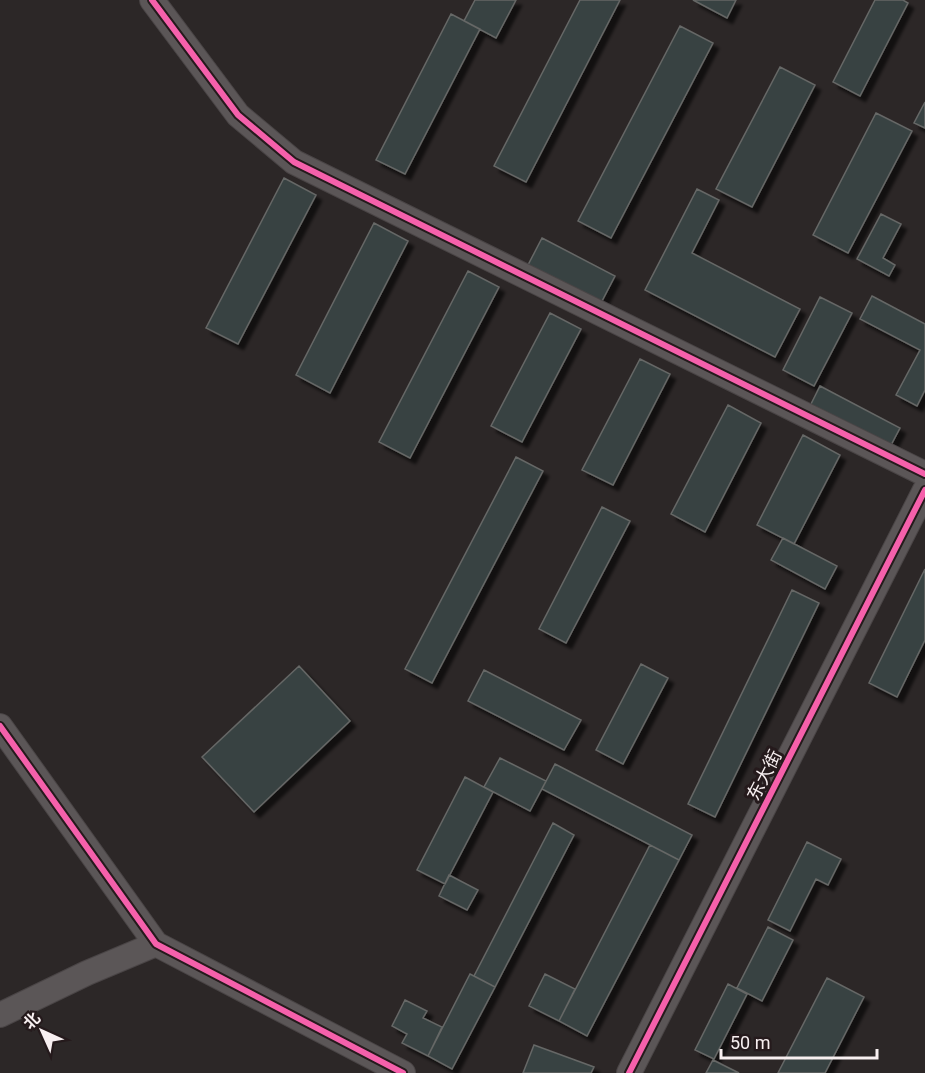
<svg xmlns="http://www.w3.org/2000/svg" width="925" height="1073" font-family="Roboto,'Noto Sans SC',sans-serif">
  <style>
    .building { fill: #384343; stroke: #666766; stroke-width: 1.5; filter: url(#shadow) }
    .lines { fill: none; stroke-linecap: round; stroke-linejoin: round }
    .minor-casing { stroke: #4a4546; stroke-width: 26 }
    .minor { stroke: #5b5657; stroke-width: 24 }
    .cycleway-casing { stroke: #251a1c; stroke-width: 10 }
    .cycleway { stroke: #f560ab; stroke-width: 6 }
    .labels { text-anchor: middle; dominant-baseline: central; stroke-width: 6; stroke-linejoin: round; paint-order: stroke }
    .street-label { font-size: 18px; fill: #f7eff0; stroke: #251a1c }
  </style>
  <defs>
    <filter id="shadow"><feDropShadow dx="5.5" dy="5.5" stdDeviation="1.5" flood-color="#0009"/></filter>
  </defs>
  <rect width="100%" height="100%" fill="#2c2727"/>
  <path class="building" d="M475,0h41l-20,38 -32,-17z
    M580,0h40l-94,182 -32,-16z
    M693,0h43l-9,18z
    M875,0h28l5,3 -48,93 -27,-14z
    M451,14l29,15 -75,145 -29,-14z
    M680,26l33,17 -102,195 -33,-17z
    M780,67l35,18 -63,122 -36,-18z
    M925,102v26l-11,-5z
    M876,113l36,18 -64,122 -35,-18z
    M284,178l32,17 -78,149 -32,-16z
    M697,189l22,11 -27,53 108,56 -25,48 -130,-67z
    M881,214l20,10 -18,34 12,7 -6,11 -32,-17z
    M374,223l34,18 -78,152 -34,-18z
    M542,238l73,38 -14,27 -73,-38z
    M468,271l31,16 -89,171 -31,-16z
    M872,296l53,28v66l-8,16 -21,-11 24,-45 -60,-31z
    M820,297l32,16 -38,73 -31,-16z
    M550,313l31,16 -59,113 -31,-16z
    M640,359l30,15 -57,111 -31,-15z
    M820,386l80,42 -10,19 -80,-41z
    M728,405l33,18 -56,109 -34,-18z
    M803,435l37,20 -46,89 -37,-19z
    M516,457l27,14 -111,212 -27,-14z
    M602,507l28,14 -64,122 -27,-14z
    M783,538l54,28 -12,23 -54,-29z
    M925,569v71l-28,57 -28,-14z
    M792,590l27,13 -104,214 -27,-13z
    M641,664l27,14 -45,86 -27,-14z
    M299,666l51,55 -96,91 -52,-55z
    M484,670l97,50 -17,30 -96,-49z
    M500,758l46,23 -16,30 -46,-24z
    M555,764l137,71 -13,25 -137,-71z
    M465,777l28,15 -48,92 -28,-14z
    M553,823l21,12 -79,152 -21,-11z
    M807,842l34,17 -13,26 -12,-6 -26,52 -22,-11z
    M650,845l29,15 -92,176 -28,-15z
    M449,875l29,15 -11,20 -28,-14z
    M768,927l25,13 -31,61 -25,-13z
    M470,974l25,13 -43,82 -24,-13z
    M545,974l30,15 -16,32 -30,-15z
    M827,978l37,19 -39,76h-47z
    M728,984l19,10 -33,65 -19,-9z
    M405,1000l22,11 -4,7 19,9 -14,29 -26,-13 5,-9 -15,-8z
    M534,1045l60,22 -3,6h-68z
    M713,1060l26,13h-33z"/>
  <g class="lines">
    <g class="minor-casing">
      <path id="minor" d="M152,0l86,115 56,47 631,312
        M0,726l156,218 247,129
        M0,1015l87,-42 69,-29
        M629,1073l296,-583"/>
    </g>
    <use href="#minor" class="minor"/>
    <g class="cycleway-casing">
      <path id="cycleway" d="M152,0l86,115 56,47 631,312
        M0,726l156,218 247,129
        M629,1073l296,-583"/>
    </g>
    <use href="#cycleway" class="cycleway"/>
  </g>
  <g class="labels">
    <g class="street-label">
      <text transform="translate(764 775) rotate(-63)">东大街</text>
    </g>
  </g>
  <g transform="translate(42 1031) rotate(315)" stroke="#251a1c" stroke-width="4.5" paint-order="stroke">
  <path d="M0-4.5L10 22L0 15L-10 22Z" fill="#f7eff0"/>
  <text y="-9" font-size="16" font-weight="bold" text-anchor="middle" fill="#f7eff0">北</text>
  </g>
  <path d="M721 1049v9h156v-9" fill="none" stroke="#f7eff0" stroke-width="3"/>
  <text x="730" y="1049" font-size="18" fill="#f7eff0" stroke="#251a1c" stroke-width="4.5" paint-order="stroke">50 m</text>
</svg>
